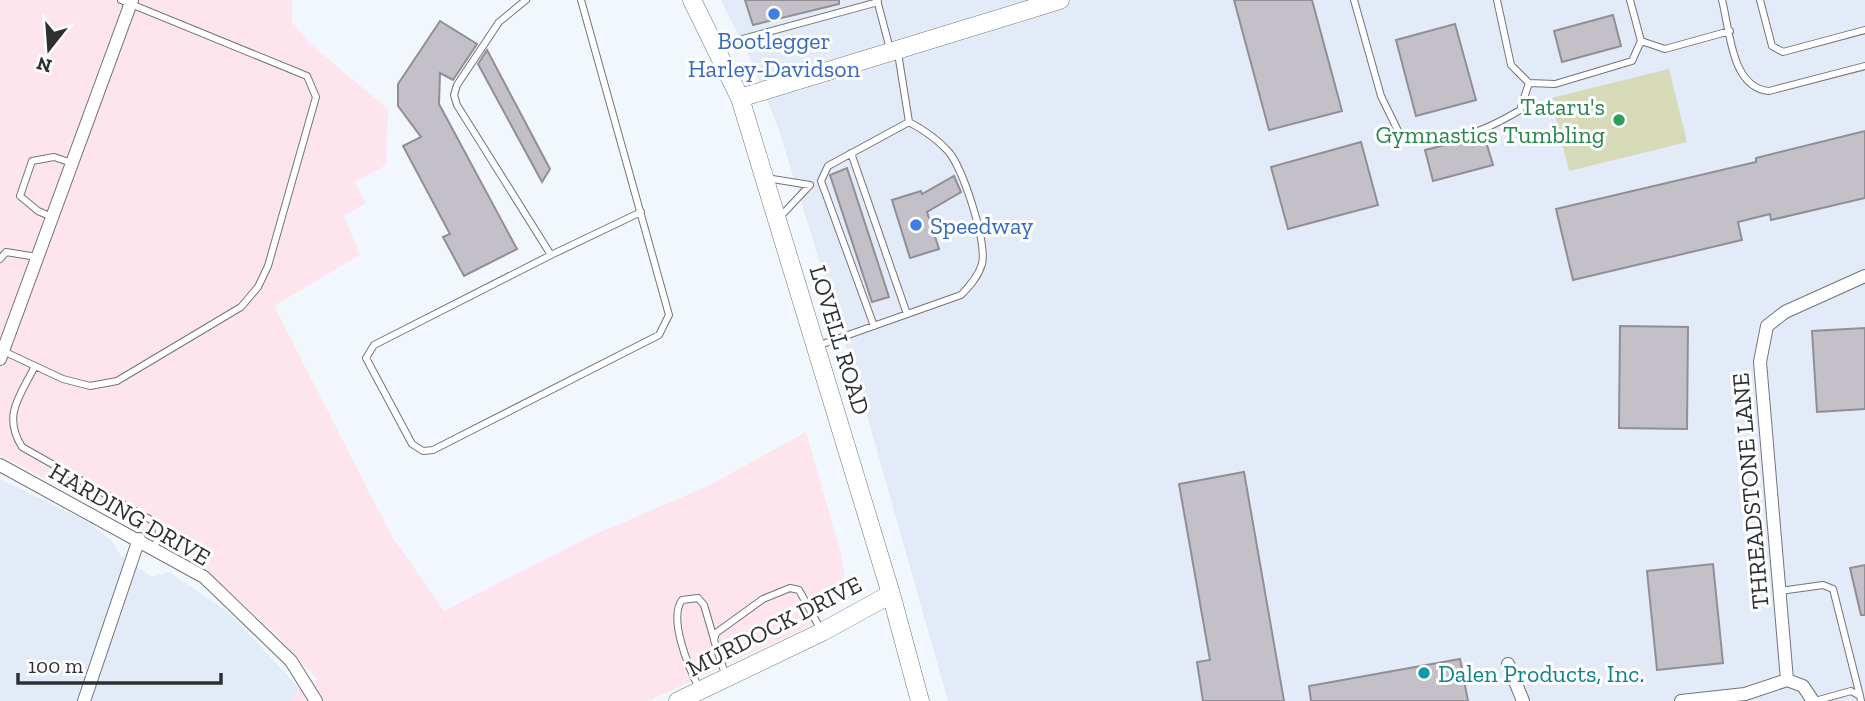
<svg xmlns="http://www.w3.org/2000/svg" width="1865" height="701" font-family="'Zilla Slab',serif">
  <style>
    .built { fill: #e3eaf8 }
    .industrial { fill: #fee4ed }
    .green { fill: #d6dab8 }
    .building { fill: #c3c0c7; stroke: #918e95; stroke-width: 2 }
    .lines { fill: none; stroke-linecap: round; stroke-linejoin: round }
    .lane-casing { stroke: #71757b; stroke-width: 8 }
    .street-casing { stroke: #71757b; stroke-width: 14 }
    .secondary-casing { stroke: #71757b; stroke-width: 19 }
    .lane { stroke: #fff; stroke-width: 6 }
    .street { stroke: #fff; stroke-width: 12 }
    .secondary { stroke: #fff; stroke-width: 18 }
    .shop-dot { fill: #3f7fe0; stroke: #fff; stroke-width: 2.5 }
    .leisure-dot { fill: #2e9e5b; stroke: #fff; stroke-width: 2.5 }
    .culture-dot { fill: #0f9aa8; stroke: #fff; stroke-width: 2.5 }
    .labels { text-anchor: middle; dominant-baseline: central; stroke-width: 6; stroke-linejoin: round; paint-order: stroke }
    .shop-label { font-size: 24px; fill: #366cbe; stroke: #fff }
    .leisure-label { font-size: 24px; fill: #27864d; stroke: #fff; text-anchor: end }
    .street-label { font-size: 24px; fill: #2e3032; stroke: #fff }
    .culture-label { font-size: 24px; fill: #0d838f; stroke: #fff; text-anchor: start }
  </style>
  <rect width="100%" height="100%" fill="#f2f6fd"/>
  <path class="built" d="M721,0h1144v701h-917l-83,-293 -87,-281 -27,-66z
    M0,479l88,43 24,19 9,15 31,21 17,-5 60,41 70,75 -8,13h-291z"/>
  <path class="industrial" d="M0,0h292v22l17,21 79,66 -2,56 -31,17 11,21 -22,13 16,39 -86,51 117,229 53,76 143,-73 121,-52 98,-54 35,122 3,21 -11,33 -32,22 -153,71h-357l8,-13 19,-8 -44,-48 -54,-49 -39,-32 -181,-96z"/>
  <path class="green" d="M1669,69l18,73 -118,29 -18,-73z"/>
  <path class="building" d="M745,0h94v4l-86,21z
    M1234,0h78l30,111 -73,19z
    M1613,15l8,31 -59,16 -8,-31z
    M440,21l37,23 -24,36 -13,-7 -1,31 78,145 -53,27 -21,-39 7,-3 -47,-88 18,-9 -23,-31v-22z
    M1455,24l21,76 -60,16 -20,-76z
    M487,50l63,119 -8,13 -64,-118z
    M1865,131v67l-94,22 -1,-6 -32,8 4,18 -169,40 -17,-71 200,-47v-4z
    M1484,135l9,30 -60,16 -8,-31z
    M1361,142l17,63 -90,24 -17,-62z
    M847,168l42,129 -17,5 -42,-127z
    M954,176l7,16 -34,20 12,37 -29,9 -18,-58 29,-9 1,3z
    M1620,326l68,1 -1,102 -68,-1z
    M1865,328v81l-48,3 -5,-81z
    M1244,472l40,229h-81l-6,-39 13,-2 -31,-176z
    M1713,564l10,99 -66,7 -10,-99z
    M1865,565v50h-4l-11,-47z
    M1460,659l8,42h-157l-2,-15z"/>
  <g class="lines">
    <g class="lane-casing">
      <path id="lane" d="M526,0l-27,22 -42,63 -3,10 3,10 94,150 -177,90 -8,13 46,86 11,7 10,-1 226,-115 10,-20 -88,-315
        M877,0l13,49
        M1354,0l27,96 21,43c47,6 78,-5 118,-29l9,-27
        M1497,0l14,65 18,18 26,1 77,-23 9,-20 -11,-41
        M1722,0c8,30 9,88 47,91l96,-25
        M1760,0l12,46 11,6 82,-22
        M1641,41l24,8 65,-18
        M717,46l161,-44
        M851,153l56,161
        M766,178l44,7 -31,33
        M52,217l-14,-6 -18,-15 12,-35 22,-4 18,6
        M551,255l90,-43
        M0,259l6,-7 31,5
        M874,326l-53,-145 7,-15 81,-44
        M817,346l144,-51c9,-9 17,-18 21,-31 5,-22 -19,-96 -34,-113 -12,-13 -24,-21 -39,-29l-11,-69
        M3,351l60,28 27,7 27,-5 124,-74 17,-20 10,-21 48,-169 -9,-21 -186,-76
        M35,366c-15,30 -33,49 -13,81l136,77 1,11 -5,13
        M1780,591l43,-6 10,4 27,107
        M726,677l-12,-37 2,-7 47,-34 27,-11 9,2 22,40
        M699,688c-10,-20 -31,-69 -17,-88l16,-2 6,7 10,34
        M1815,701l36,-10 9,5 1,5"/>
    </g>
    <g class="street-casing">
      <path id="street" d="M0,359l132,-359
        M0,465l204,112 87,84 25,40
        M1508,664l15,37
        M84,701l55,-162
        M1681,701l64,-7 42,-14
        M1813,701l-10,-15 -16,-6 -27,-318 7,-36 18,-14 80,-36"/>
    </g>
    <g class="secondary-casing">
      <path id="secondary" d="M692,0l48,98 151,496 29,107
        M740,98l320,-98
        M678,701l144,-69 69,-38"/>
    </g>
    <use href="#lane" class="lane"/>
    <use href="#street" class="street"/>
    <use href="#secondary" class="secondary"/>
  </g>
  <g class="shop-dot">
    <circle cx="774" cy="14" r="7"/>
    <circle cx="916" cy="225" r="7"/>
  </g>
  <circle class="leisure-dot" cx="1619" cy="120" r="7"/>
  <circle class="culture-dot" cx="1424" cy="673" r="7"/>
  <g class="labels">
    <g class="shop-label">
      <text x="774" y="40">Bootlegger<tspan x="774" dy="28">Harley-Davidson</tspan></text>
      <text x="930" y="225" text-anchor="start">Speedway</text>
    </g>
    <g class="leisure-label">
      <text x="1605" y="106">Tataru's<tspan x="1605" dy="28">Gymnastics Tumbling</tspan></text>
    </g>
    <g class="street-label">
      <text transform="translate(840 340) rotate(73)">LOVELL ROAD</text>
      <text transform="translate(1750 491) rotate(-95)">THREADSTONE LANE</text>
      <text transform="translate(130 514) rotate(30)">HARDING DRIVE</text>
      <text transform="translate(774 626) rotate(-27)">MURDOCK DRIVE</text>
    </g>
    <g class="culture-label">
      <text x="1438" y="673">Dalen Products, Inc.</text>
    </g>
  </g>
  <g transform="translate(49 49) rotate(197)" stroke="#ffffff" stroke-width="5" paint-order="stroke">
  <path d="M0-5L12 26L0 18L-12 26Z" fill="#2e3032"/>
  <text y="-10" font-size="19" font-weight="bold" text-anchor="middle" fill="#2e3032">N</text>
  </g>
  <path d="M18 673v10h203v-10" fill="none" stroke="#2e3032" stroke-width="3.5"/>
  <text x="28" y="673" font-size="21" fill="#2e3032" stroke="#ffffff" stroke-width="5" paint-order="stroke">100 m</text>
</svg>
